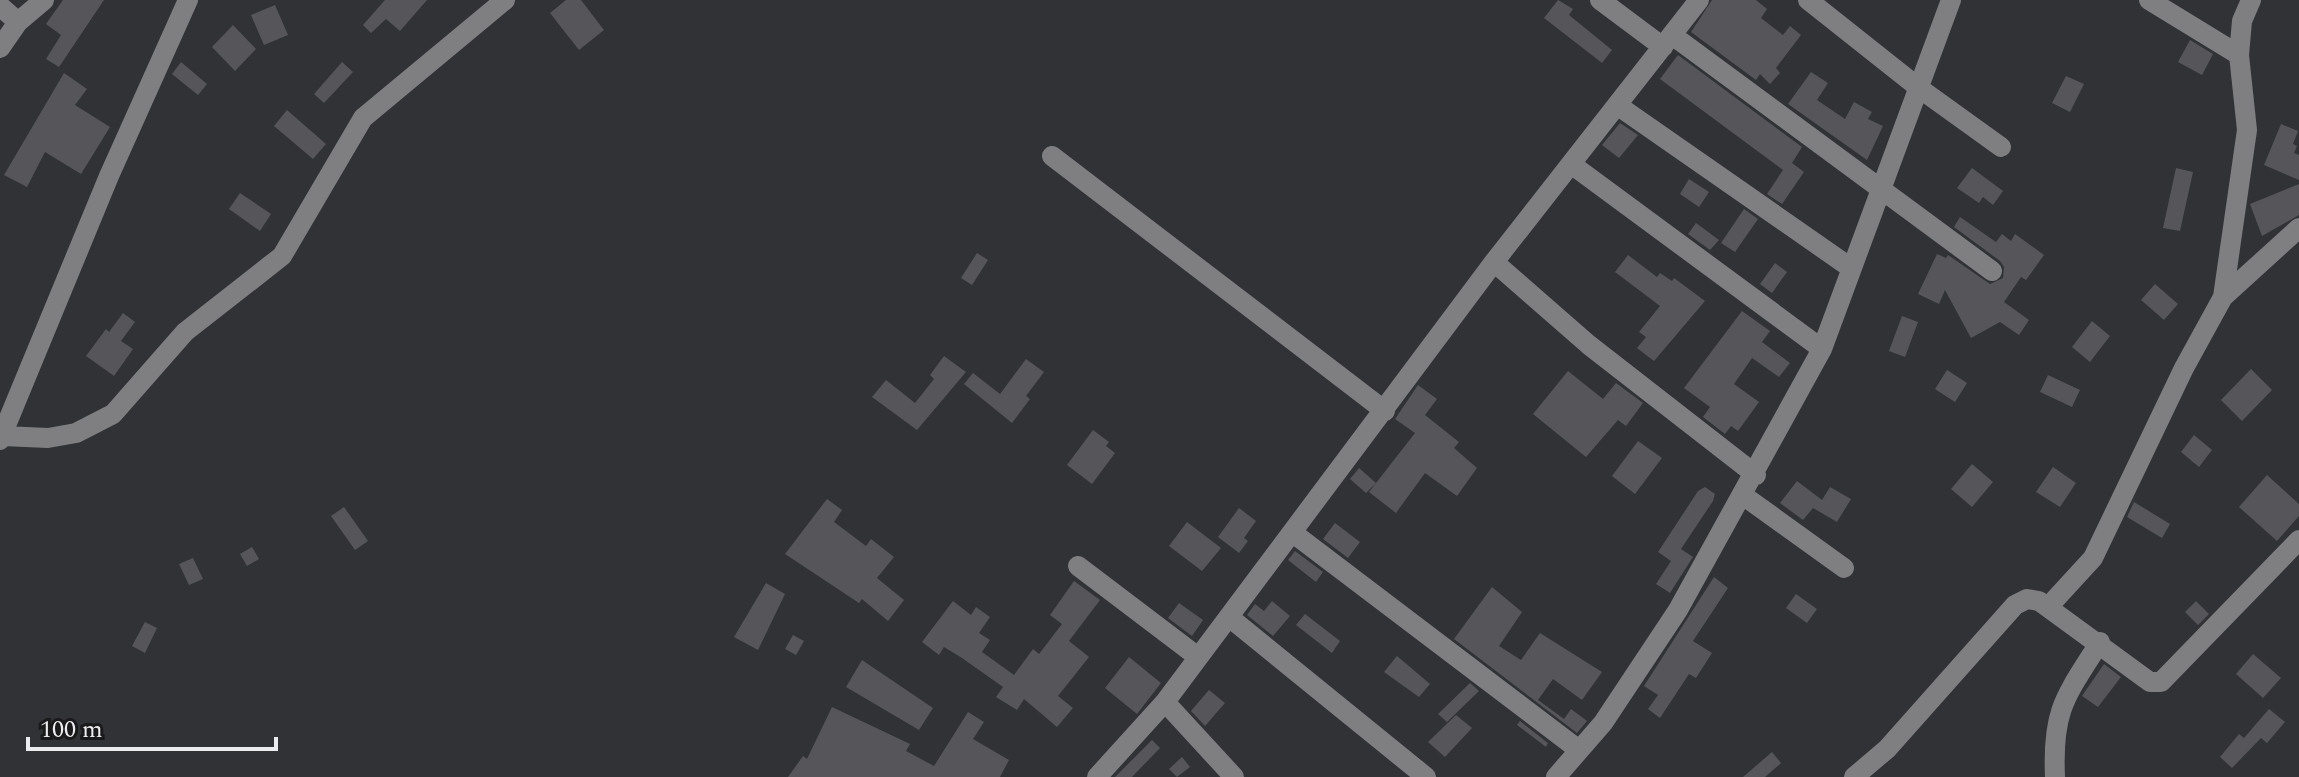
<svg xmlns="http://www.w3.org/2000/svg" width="2299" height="777" font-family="Spectral,serif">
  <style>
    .building { fill: #56565a }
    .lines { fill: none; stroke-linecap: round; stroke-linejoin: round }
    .minor { stroke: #7f7f81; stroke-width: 20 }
  </style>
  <rect width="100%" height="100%" fill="#313235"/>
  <path class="building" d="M63,0h41l-45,67 -13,-8 15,-24 -15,-11z
    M385,0h42l-27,31 -14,-12 -15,14 -8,-8z
    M566,0h15l23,30 -25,20 -29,-37z
    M1558,0l15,9 -4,6 43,35 -10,13 -58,-45z
    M1712,0h44l11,9 -6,9 22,17 7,-9 11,9 -25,33 4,5 -10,11 -10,-10 -4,6 -65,-48z
    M275,5l13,30 -24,10 -13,-30z
    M233,25l23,24 -21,22 -23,-24z
    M2190,40l23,14 -11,21 -24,-13z
    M1678,55l124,92 -10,16 12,9 -22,32 -15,-10 16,-24 -123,-91z
    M181,62l26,22 -9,11 -26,-21z
    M342,62l11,10 -29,31 -10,-9z
    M1811,72l17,11 -11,17 28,19 9,-17 18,10 -4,7 15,7 -16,34 -79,-56z
    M64,73l23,16 -12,16 35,22 -29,47 -36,-22 -18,35 -23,-12z
    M2066,76l18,8 -14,28 -18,-9z
    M287,110l39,34 -13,15 -39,-33z
    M1620,123l18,12 -19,23 -17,-13z
    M2281,124l17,7 -5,13 4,2 -3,7 5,2v25l-35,-15z
    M1972,168l31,23 -10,14 -10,-8 -4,6 -22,-15z
    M2176,168l17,4 -13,59 -17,-3z
    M1689,179l20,13 -10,15 -19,-13z
    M2299,184v31l-37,21 -12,-32z
    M240,193l31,21 -11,17 -31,-22z
    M1744,209l14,10 -23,33 -14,-9z
    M1960,217l36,25 6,-8 9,7 4,-7 29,21 -18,25 -5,-3 -17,25 25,18 -10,15 -19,-13 -29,16 -26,-48 -6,14 -21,-10 19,-40 9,4 2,-3 42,29 13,-6 1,-11 -4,-6 -46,-34z
    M1696,223l23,17 -9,10 -22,-16z
    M977,253l11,7 -16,25 -11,-7z
    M1628,255l29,22 3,-4 12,8 2,-3 31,23 -51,60 -17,-13 9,-11 -7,-5 21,-26 -45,-34z
    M1775,263l12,9 -15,21 -12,-9z
    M2155,284l23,20 -14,16 -23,-20z
    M1742,311l28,20 -8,11 28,21 -11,14 -27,-19 -18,26 25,18 -21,29 -7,-5 -6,8 -22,-17 7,-10 -26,-19z
    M123,313l12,9 -14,19 12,8 -19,27 -28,-20 20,-27 3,3z
    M1902,316l16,6 -13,35 -16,-6z
    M2092,321l18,15 -20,26 -18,-15z
    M944,356l22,16 -49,58 -45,-33 14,-17 29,23 19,-24 -4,-4z
    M1026,359l18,13 -18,24 4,3 -18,24 -48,-39 9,-11 27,21z
    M2251,369l21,21 -30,31 -21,-21z
    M1947,370l20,13 -12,19 -20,-13z
    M1568,371l35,28 13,-16 27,20 -17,23 -8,-6 -32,37 -53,-43z
    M2048,375l32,15 -8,17 -32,-15z
    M1418,385l19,14 -12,16 34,27 -5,6 23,20 -20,28 -32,-23 -29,40 -27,-21 46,-59 -20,-14z
    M1093,430l16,12 -3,4 9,7 -23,31 -25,-19z
    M2194,435l18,15 -13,17 -18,-15z
    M1638,441l24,17 -27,36 -23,-18z
    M1972,464l21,18 -21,25 -21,-18z
    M2053,467l23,16 -16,24 -24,-15z
    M1359,468l17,15 -10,10 -16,-14z
    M2267,475l32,29v12l-22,25 -38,-34z
    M1797,481l25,19 8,-13 21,12 -14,23 -24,-14 -10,12 -23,-17z
    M1705,487l10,7 -2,7 -32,48 12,8 -23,36 -14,-9 15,-23 -13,-9 40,-61z
    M827,499l15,11 -8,12 32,24 5,-7 23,18 -17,21 27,22 -16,21 -26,-22 -3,4 -74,-49z
    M2134,502l36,22 -8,14 -35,-21z
    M344,507l24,34 -13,9 -24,-34z
    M1239,508l17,13 -12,17 4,3 -9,12 -21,-16z
    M1187,522l34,26 -19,23 -33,-25z
    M1335,523l25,19 -12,16 -25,-19z
    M252,547l7,12 -12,7 -7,-12z
    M1295,551l28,21 -7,10 -28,-22z
    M193,558l10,21 -14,6 -10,-21z
    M1714,577l14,11 -35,53 19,12 -16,25 -7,-4 -29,44 -12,-9 10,-14 -14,-9z
    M1074,581l26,19 -31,41 20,16 -31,39 15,12 -16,19 -33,-28 -7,11 -21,-13 7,-10 -41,-29 -18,-11 -5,8 -17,-13 31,-41 18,14 5,-8 14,10 -11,16 11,7 -8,12 32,23 19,-26 6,5 23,-30 -12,-9z
    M766,583l19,11 -27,56 -24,-13z
    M1492,587l30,25 -23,34 22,14 19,-27 62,39 -20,28 -29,-21 -15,21 26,19 7,-10 16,12 -10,12 -123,-94z
    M1796,594l21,15 -10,14 -21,-15z
    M1272,601l18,15 -17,20 -26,-21 8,-11 9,7z
    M2196,601l13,13 -11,11 -13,-13z
    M1179,603l24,17 -11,16 -24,-18z
    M1305,614l35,27 -8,12 -36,-28z
    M145,622l12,6 -12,25 -13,-7z
    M793,635l11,6 -8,14 -11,-6z
    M2253,654l28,24 -18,20 -27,-24z
    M1397,656l33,28 -11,13 -35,-25z
    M1129,657l32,26 -24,31 -32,-26z
    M862,660l71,48 -14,22 -73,-43z
    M2104,664l17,13 -23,30 -16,-11z
    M1470,683l9,8 -32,31 -9,-8z
    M1209,690l16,13 -20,23 -14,-15z
    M832,707l78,37 -4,7 28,15 34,-54 16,10 -11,17 36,21 -9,17h-212l15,-21 4,3z
    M2269,709l16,13 -18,21 -6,-5 -29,30 -12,-11 19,-23 5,4z
    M1456,715l16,13 -27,29 -17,-15z
    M1520,721l28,22 -2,4 -29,-22z
    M1152,740l8,8 -28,29h-17z
    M1772,752l9,11 -16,14h-22z
    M1182,757l8,10 -13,10 -8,-8z"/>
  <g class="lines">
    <path class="minor" d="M1600,0l63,47
      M1808,0l111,88 82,59
      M2149,0l90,55
      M0,6l18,16
      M1672,35l320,236
      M0,48l18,-26 26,-22
      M1617,105l234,163
      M1052,156l333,255
      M1571,164l251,185
      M1494,262l95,83 167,130
      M2223,297l76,-69
      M3,436l45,2 28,-5 37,-19 72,-82 97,-76 81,-138 142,-118
      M0,440l109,-264 79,-176
      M1744,496l100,72
      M1293,533l286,217
      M1078,566l120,91
      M2048,607l45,-49 91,-190 39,-71 24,-167 -8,-75 3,-34 9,-21
      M1229,617l197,160
      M1165,702l69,75
      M1097,777l68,-75 329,-440 205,-262
      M1556,777l47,-54 75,-113 144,-261 129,-349
      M1854,777l33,-28 128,-144 12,-6 12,2 111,81h11l138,-142
      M2055,777c-3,-67 10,-80 45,-135"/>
  </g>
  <path d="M28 737v12h248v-12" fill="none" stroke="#ececee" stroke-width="4"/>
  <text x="40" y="737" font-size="24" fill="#ececee" stroke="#1a1a1b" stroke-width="6" paint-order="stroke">100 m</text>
</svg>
